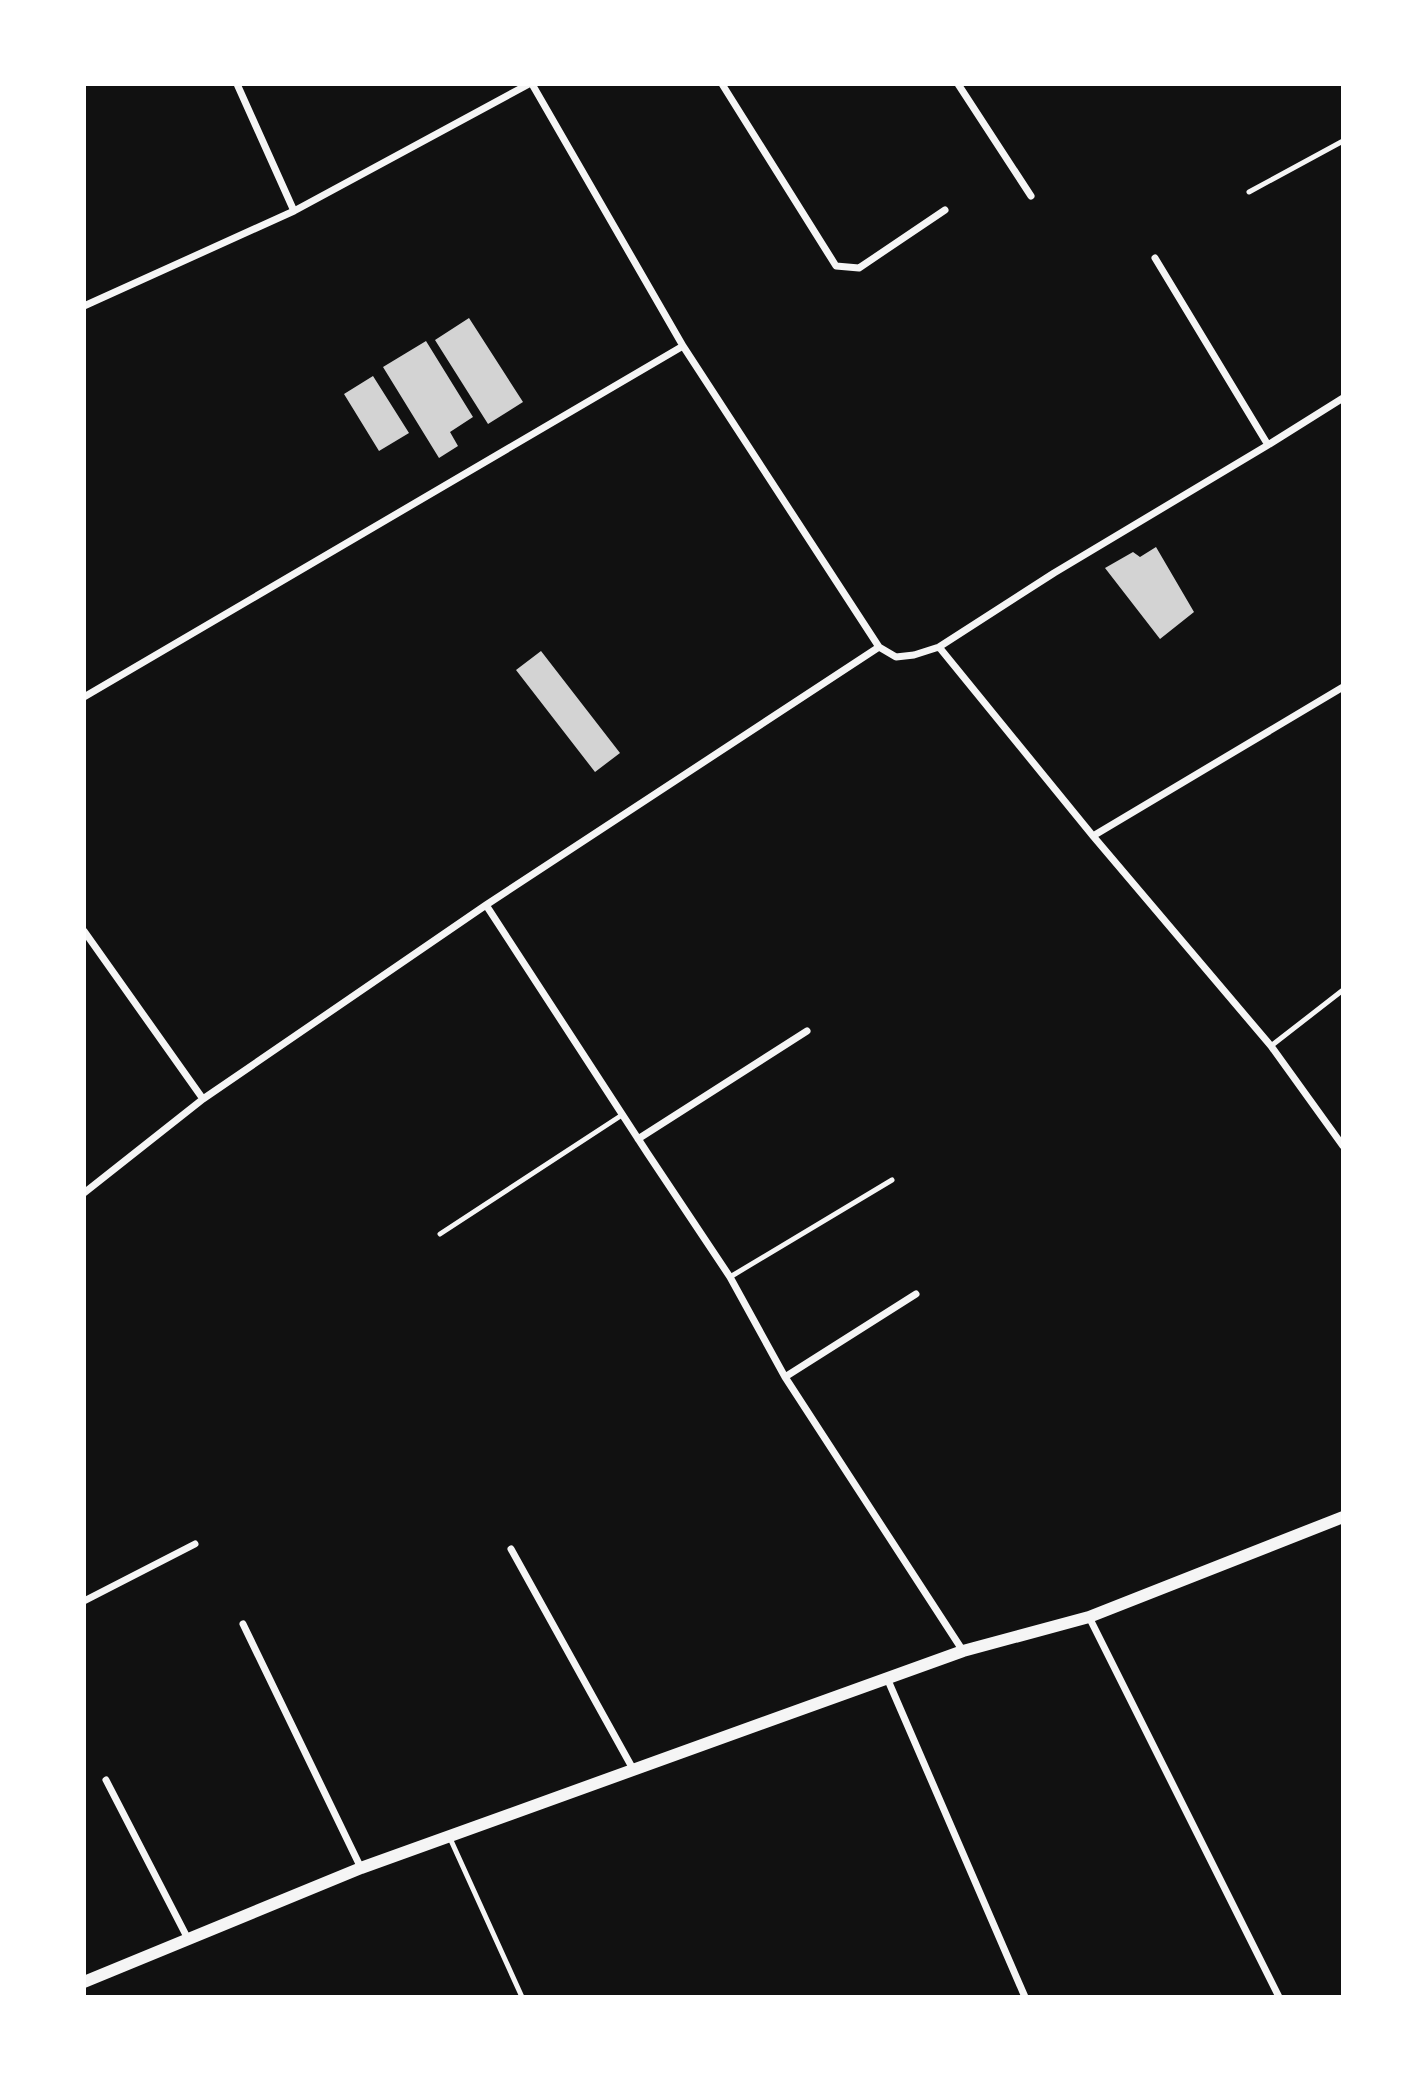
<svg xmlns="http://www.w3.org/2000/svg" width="1427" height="2081" font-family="'Asap Condensed',sans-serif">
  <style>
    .building { fill: #d3d3d3 }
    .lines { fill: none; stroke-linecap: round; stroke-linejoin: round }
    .service { stroke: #f5f5f5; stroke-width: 5 }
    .minor { stroke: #f5f5f5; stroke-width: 7 }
    .tertiary { stroke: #f5f5f5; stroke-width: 12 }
  </style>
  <rect width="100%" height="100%" fill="#111"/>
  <path class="building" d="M469,318l54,84 -35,22 -53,-84z
    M426,341l47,76 -23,15 8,14 -19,12 -56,-91z
    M373,376l36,57 -30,18 -35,-57z
    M1156,547l38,65 -34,27 -55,-71 28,-16 7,5z
    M541,651l79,102 -25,19 -79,-102z"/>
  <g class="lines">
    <path class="service" d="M1249,192l94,-51
      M1271,1046l72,-56
      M440,1234l182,-119
      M730,1277l162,-97
      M449,1836l73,161"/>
    <path class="minor" d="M237,84l57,127
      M532,84l151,262 196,301 17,10 18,-2 25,-8 115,-74 214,-128 75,-47
      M722,84l114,182 23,2 86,-58
      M958,84l73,112
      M1155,258l113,187
      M84,306l210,-95 235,-127
      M939,647l154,189 178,210 72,100
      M84,697l599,-351
      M1093,836l250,-149
      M486,905l162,249 82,123 55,100 178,274
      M84,931l119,168
      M638,1139l169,-108
      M84,1193l119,-94 283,-194 393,-258
      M785,1377l131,-83
      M511,1549l122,220
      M84,1601l111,-57
      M1089,1617l190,380
      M243,1624l118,244
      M887,1678l138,319
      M106,1780l82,159"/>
    <path class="tertiary" d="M84,1982l277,-114 602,-217 126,-34 254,-100"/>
  </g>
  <rect width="1427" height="2081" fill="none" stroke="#ffffff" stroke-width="172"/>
</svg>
